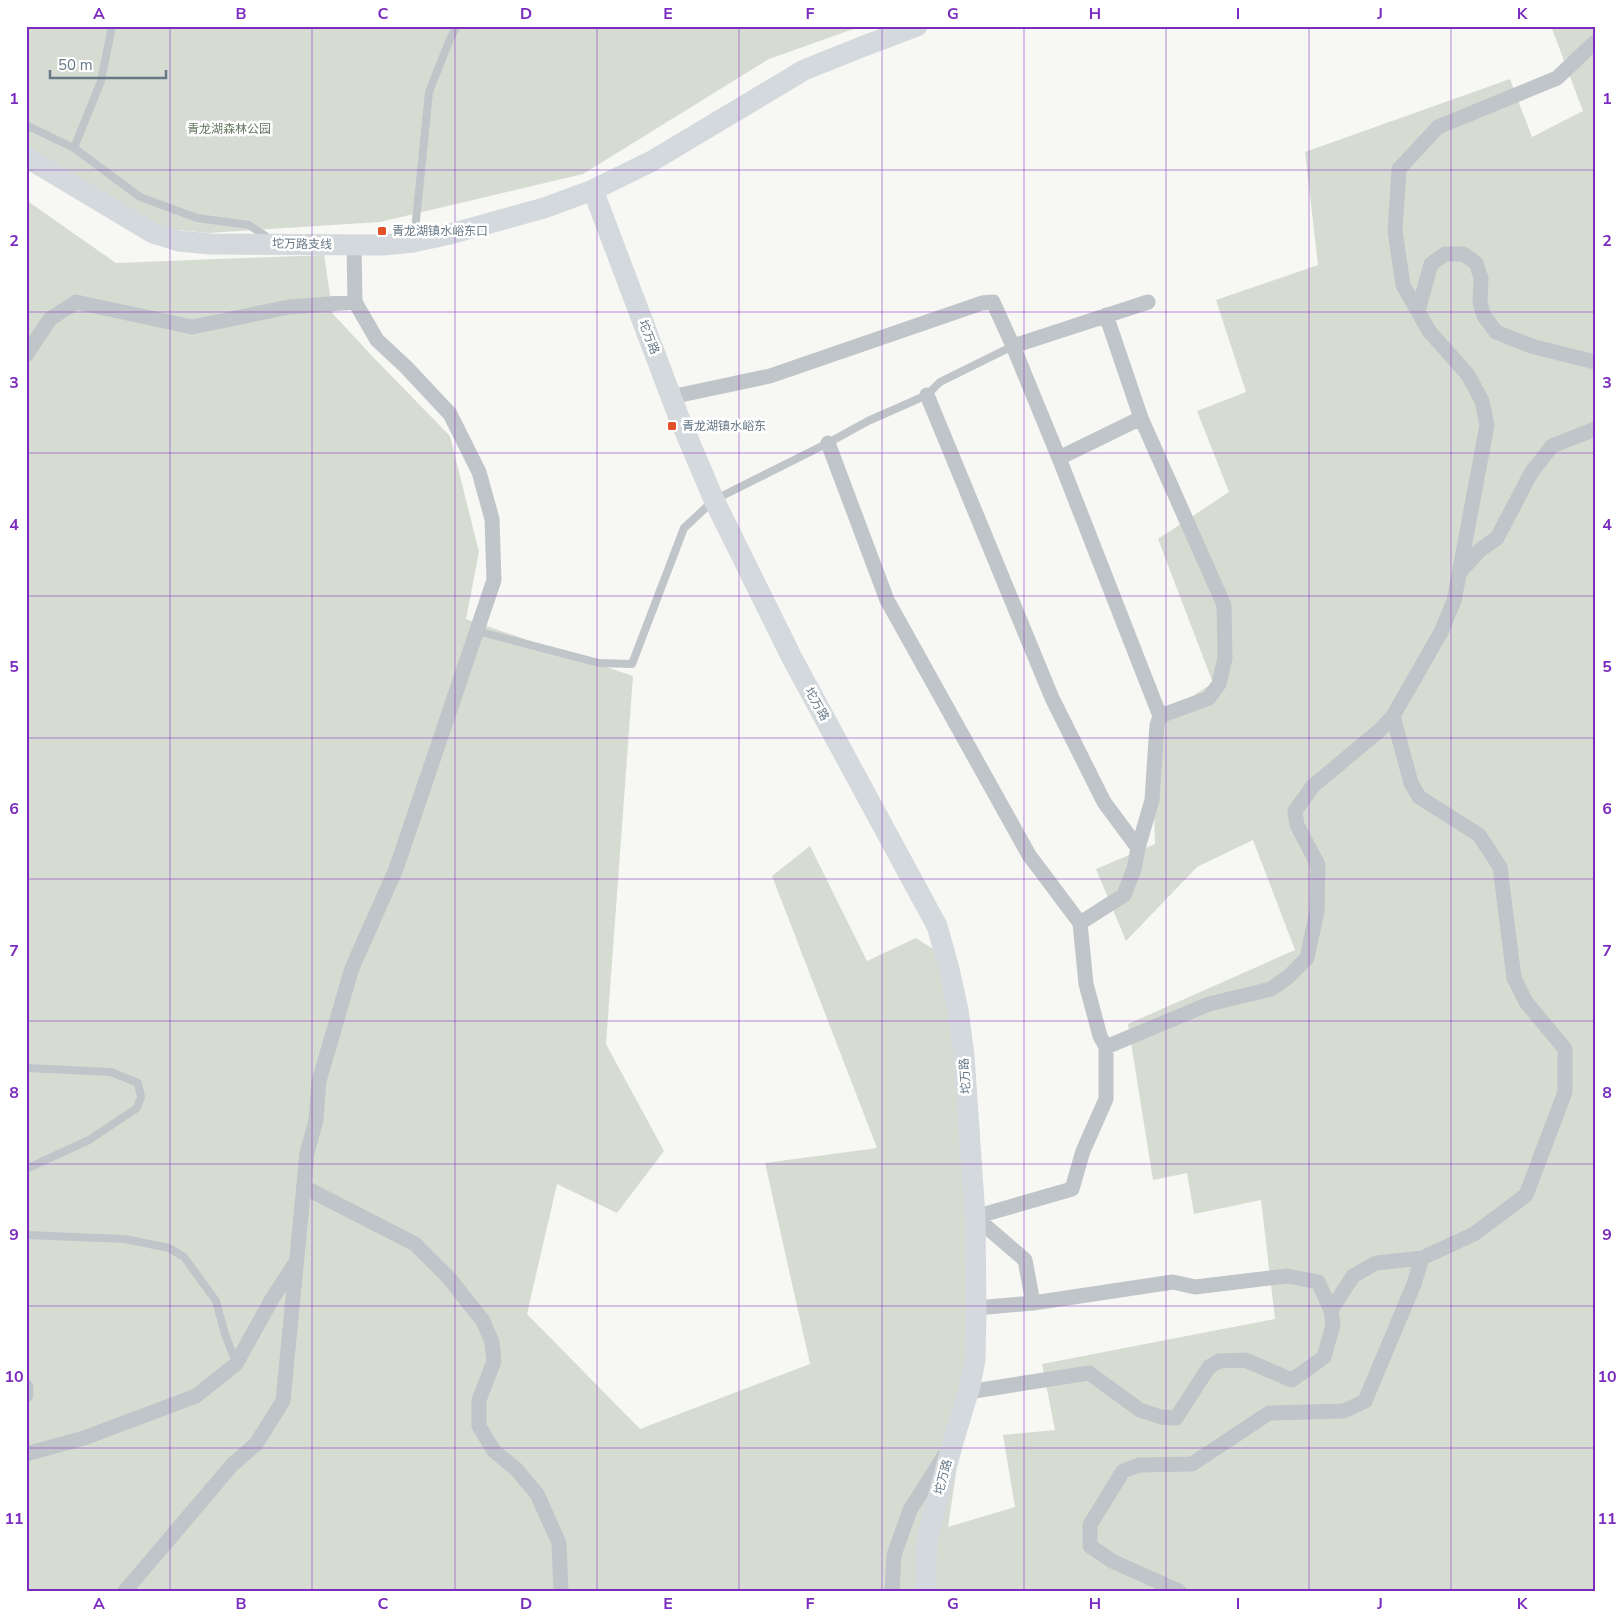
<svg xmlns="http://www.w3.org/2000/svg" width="1621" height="1617" font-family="'Nunito Sans','Noto Sans SC',sans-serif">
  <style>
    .green { fill: #d7dcd3 }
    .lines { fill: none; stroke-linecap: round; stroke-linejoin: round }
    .lane { stroke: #c0c5c9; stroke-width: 8 }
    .street { stroke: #c0c5c9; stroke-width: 15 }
    .secondary { stroke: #d4d9dd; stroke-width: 21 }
    .grid { fill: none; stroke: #7b2cbf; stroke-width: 1; stroke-opacity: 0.55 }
    .poi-dot { fill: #e45128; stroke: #fff; stroke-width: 2 }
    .labels { text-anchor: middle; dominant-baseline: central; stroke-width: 5; stroke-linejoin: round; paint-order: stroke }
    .park-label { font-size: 12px; fill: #667861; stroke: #fff }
    .poi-label { font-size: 12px; fill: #667886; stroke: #fff; text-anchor: start }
    .street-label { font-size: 12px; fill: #667886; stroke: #fff }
    .neatline { fill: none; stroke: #7b2cbf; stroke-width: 2 }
    .grid-label { font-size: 16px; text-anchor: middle; font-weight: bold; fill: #7b2cbf }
  </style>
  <rect width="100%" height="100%" fill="#f7f7f4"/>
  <path class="green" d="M26,26h836l-93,33 -186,115 -203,48 -172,11 -69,-7 -113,-72z
    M1551,26h44v1565h-1569v-1391l90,63 208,-8 9,59 41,44 76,78 29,116 -13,67 167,57 -27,368 58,107 -47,62 -60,-29 -30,130 113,115 170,-65 -45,-201 112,-15 -105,-272 38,-30 57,115 49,-23 43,28 16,380 -27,181 67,-20 -12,-72 52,-5 -13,-66 233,-45 -14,-119 -67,14 -7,-41 -34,7 -25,-156 167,-74 -42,-110 -56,27 -71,74 -30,-72 59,-25 -3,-122 61,-39 -55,-144 71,-47 -32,-81 49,-19 -30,-92 102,-35 -13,-113 205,-73 22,58 51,-26z"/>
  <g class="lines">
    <path class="lane" d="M26,125l48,23 66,49 57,21 52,7 21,14
      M74,148l27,-67 11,-55
      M414,240l15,-148 21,-53 7,-13
      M477,631l122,32 33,1 52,-136 30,-28 114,-57 40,-22 59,-26 13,-13 73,-36
      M26,1068l85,4 27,11 3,14 -4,11 -48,32 -63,29
      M26,1235l99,4 44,9 15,9 32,44 9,33 11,29"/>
    <path class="street" d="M1418,311l13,-47 14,-10h18l13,9 5,15 -1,25 4,13 12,16 35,14 64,16
      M1106,315l35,103 83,187 1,53 -6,26 -10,14 -49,18
      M1013,346l135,-44
      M26,355l24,-36 26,-17 116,25 97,-20 66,-5
      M927,395l125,303 52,104 34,46
      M671,397l99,-21 212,-73 11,-1 20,44 46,112 101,258 -3,9 -5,75 -14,48 -4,21 -10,26 -44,28
      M828,443l59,157 142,255 51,68 6,61 14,52 6,11v52l-23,52 -11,38 -97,28
      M1059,458l82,-40
      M1460,572l20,-22 17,-12 34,-65 21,-27 43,-17
      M1106,1047l103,-43 62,-15 17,-12 19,-19 10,-47 1,-46 -21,-40 -2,-14 18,-25 67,-56 13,-14 48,-84 13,-31 33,-176 -5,-24 -14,-26 -39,-44 -26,-46 -8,-54 4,-62 39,-42 119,-49 38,-36
      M304,1187l111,57 34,34 34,43 9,21 2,19 -15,39v26l15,25 22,18 21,25 22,49 2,48
      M975,1217l50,43 8,43 -57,5
      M1331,1310l22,-34 23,-13 46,-5
      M26,1387v8
      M968,1392l121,-19 51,37 21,7 15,1 33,-51 10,-6 26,-1 47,20 32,-23 9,-32 -2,-15 -13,-28 -31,-6 -92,11 -22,-5 -140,21
      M26,1454l58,-16 112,-42 40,-32 36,-65 22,-34
      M125,1591l107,-126 24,-21 27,-43 24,-248 9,-33 3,-39 33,-113 44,-99 98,-289 -2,-61 -13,-47 -29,-58 -44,-47 -29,-27 -22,-38 -1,-57
      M892,1591l2,-36 16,-45 34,-54
      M1179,1591l-67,-30 -22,-15v-21l33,-54 16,-6 53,-1 77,-51 75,-2 21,-10 49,-117 8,-26 52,-24 52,-39 39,-103v-43l-39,-47 -12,-24 -14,-111 -21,-32 -60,-38 -8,-14 -18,-67"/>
    <path class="secondary" d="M26,157l127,76 26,8 31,3 173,1 30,-3 37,-8 94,-26 49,-18 59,-29 152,-91 60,-24 53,-20
      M593,190l85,225 36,85 78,158 145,268 12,43 9,41 6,46 11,161 1,94 -1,48 -5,27 -17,56 -22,81 -4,19 -2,49"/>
  </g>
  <path class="grid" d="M170,26v1565M312,26v1565M455,26v1565M597,26v1565M739,26v1565M882,26v1565M1024,26v1565M1166,26v1565M1309,26v1565M1451,26v1565M26,170h1569M26,312h1569M26,453h1569M26,596h1569M26,738h1569M26,879h1569M26,1021h1569M26,1164h1569M26,1306h1569M26,1448h1569"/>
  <g class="poi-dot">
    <rect x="377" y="226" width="10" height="10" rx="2.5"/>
    <rect x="667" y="421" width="10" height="10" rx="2.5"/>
  </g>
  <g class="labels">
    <g class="park-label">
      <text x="229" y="129">青龙湖森林公园</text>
    </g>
    <g class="poi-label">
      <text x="392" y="231">青龙湖镇水峪东口</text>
      <text x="682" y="426">青龙湖镇水峪东</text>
    </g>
    <g class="street-label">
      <text transform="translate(302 244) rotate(1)">坨万路支线</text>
      <text transform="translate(649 337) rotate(69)">坨万路</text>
      <text transform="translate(817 704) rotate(61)">坨万路</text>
      <text transform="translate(965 1076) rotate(-94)">坨万路</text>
      <text transform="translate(943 1477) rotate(-75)">坨万路</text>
    </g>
  </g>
  <rect width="1621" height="1617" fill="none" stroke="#ffffff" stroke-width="55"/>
  <path d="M50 70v8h116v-8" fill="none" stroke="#667886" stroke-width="2.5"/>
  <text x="58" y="70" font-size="15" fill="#667886" stroke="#ffffff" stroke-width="4" paint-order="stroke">50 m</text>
  <rect x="28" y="28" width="1566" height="1562" class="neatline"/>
  <g class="grid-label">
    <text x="99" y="19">A</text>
    <text x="241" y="19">B</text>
    <text x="383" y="19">C</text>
    <text x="526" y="19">D</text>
    <text x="668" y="19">E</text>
    <text x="810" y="19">F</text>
    <text x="953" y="19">G</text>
    <text x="1095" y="19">H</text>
    <text x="1238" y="19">I</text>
    <text x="1380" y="19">J</text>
    <text x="1522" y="19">K</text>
    <text x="14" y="104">1</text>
    <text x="1607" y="104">1</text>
    <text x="14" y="246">2</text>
    <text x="1607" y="246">2</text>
    <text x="14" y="388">3</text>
    <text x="1607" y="388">3</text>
    <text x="14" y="530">4</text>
    <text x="1607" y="530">4</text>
    <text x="14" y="672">5</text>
    <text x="1607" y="672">5</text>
    <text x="14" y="814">6</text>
    <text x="1607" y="814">6</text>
    <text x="14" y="956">7</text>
    <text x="1607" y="956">7</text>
    <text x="14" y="1098">8</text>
    <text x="1607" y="1098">8</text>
    <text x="14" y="1240">9</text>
    <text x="1607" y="1240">9</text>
    <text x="14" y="1382">10</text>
    <text x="1607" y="1382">10</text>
    <text x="14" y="1524">11</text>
    <text x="1607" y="1524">11</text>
    <text x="99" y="1609">A</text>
    <text x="241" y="1609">B</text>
    <text x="383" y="1609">C</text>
    <text x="526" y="1609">D</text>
    <text x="668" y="1609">E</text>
    <text x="810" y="1609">F</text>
    <text x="953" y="1609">G</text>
    <text x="1095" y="1609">H</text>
    <text x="1238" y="1609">I</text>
    <text x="1380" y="1609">J</text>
    <text x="1522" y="1609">K</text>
  </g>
</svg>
